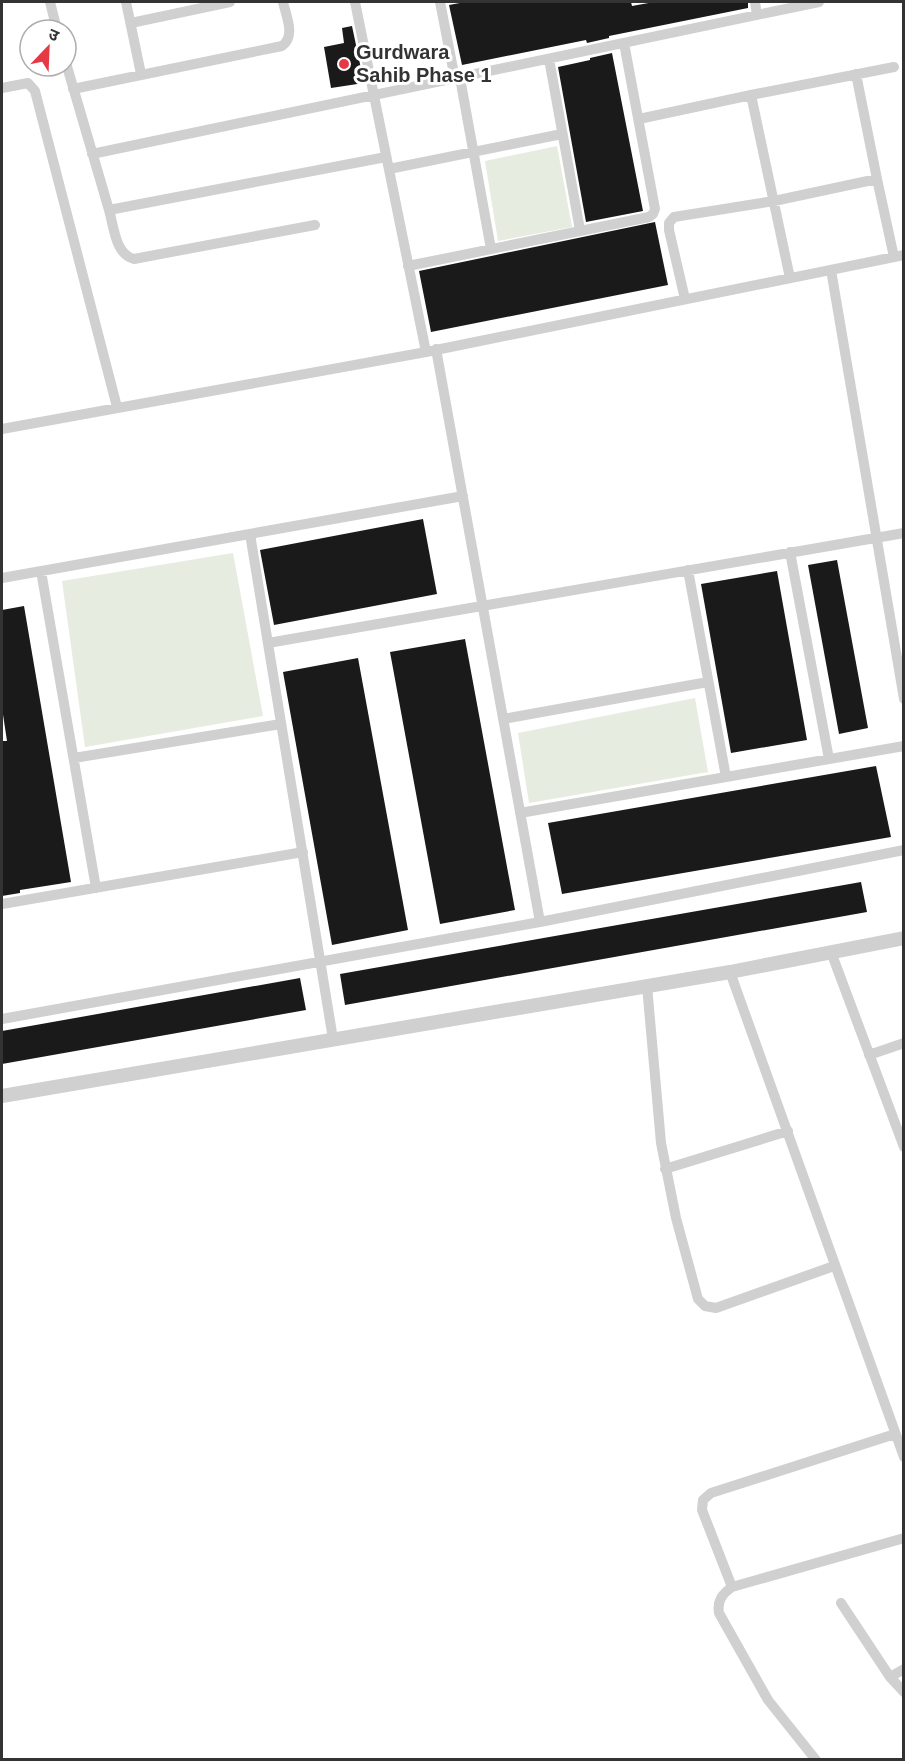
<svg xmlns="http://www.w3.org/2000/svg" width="905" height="1761" font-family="Arial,'Noto Sans Devanagari',sans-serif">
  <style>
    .green { fill: #e6ecdf }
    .building { fill: #1a1a1a }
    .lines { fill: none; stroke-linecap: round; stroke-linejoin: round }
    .minor { stroke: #d0d0d0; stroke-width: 10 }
    .tertiary { stroke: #d0d0d0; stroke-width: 14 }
    .poi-dot { fill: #e63946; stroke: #fff; stroke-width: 2 }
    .labels { text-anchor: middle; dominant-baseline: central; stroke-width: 6; stroke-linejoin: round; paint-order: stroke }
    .poi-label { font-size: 20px; font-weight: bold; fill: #333; stroke: #fff; text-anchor: start }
  </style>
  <rect width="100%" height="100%" fill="#fff"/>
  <path class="green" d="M557,146l15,81 -74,14 -13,-80z
    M233,553l30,163 -178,31 -23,-166z
    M695,698l13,74 -179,31 -11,-70z"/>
  <path class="building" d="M465,2h166l1,4 22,-4h94v6l-139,28v2l-22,5 -1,-3 -124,25 -13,-60z
    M352,26l12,57 -33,5 -7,-41 20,-4 -2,-15z
    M612,53l31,158 -57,11 -28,-155 32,-7v-2z
    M655,222l13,63 -237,47 -12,-61z
    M423,519l14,75 -163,31 -14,-75z
    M837,560l31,168 -29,6 -31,-169z
    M777,571l30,169 -76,13 -30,-169z
    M24,606l47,276 -51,8v3l-18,3v-155h5l-5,-33v-98z
    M465,639l50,271 -75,14 -50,-272z
    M358,658l50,272 -76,15 -49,-273z
    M876,766l15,71 -329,57 -14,-71z
    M861,882l6,30 -522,93 -5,-31z
    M300,978l6,32 -304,54v-33z"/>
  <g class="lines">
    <path class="minor" d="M50,2l7,28
      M126,2l15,72
      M355,2l71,350
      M440,2l15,77
      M755,2l2,13
      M131,23l99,-21
      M549,59l31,171
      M66,63l43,147 277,-53
      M856,74l21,105
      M460,78l31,171
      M2,88l26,-5 7,8 82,316
      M73,89l209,-43c14,-10 4,-30 1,-44
      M751,95l143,-28
      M639,119l112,-24 39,183
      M92,154l727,-152
      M389,169l173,-35
      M109,210c5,17 6,44 25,49l181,-34
      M408,266l241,-49 4,-3 2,-5 -31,-166
      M831,270l73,429
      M685,299l-16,-69v-7l5,-6 100,-16 103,-22 17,78
      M436,349l104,573 364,-72
      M2,429l424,-77 478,-97
      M250,534l83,505
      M790,552l39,207
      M688,570l38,207
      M41,571l55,317
      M2,578l461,-82
      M268,643l636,-110
      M503,719l205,-37
      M74,758l207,-34
      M520,813l384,-67
      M2,904l301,-52
      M831,952l73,195
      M730,972l174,485
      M647,986l14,157 15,75 22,81 7,7 11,2 118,-42
      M2,1019l538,-97
      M869,1055l35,-12
      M665,1169l123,-38
      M895,1434l-184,59 -8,7 -1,10 30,77 172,-49
      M732,1587c-10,7 -15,14 -13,26l49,87 48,60
      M841,1603l49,74 14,15
      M890,1677l14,-8"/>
    <path class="tertiary" d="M2,1096l728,-124 174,-34"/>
  </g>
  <circle class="poi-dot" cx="344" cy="64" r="6"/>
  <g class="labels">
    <g class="poi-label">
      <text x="356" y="52">Gurdwara<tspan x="356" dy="23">Sahib Phase 1</tspan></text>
    </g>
  </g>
  <rect width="905" height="1761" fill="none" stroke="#333333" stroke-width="6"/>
  <g transform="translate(48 48) rotate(23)"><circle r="28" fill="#ffffff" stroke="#adadad" stroke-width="1.5"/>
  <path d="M0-4.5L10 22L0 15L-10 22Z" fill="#e63946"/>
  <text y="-9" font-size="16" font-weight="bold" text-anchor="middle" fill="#333333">उ</text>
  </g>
</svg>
